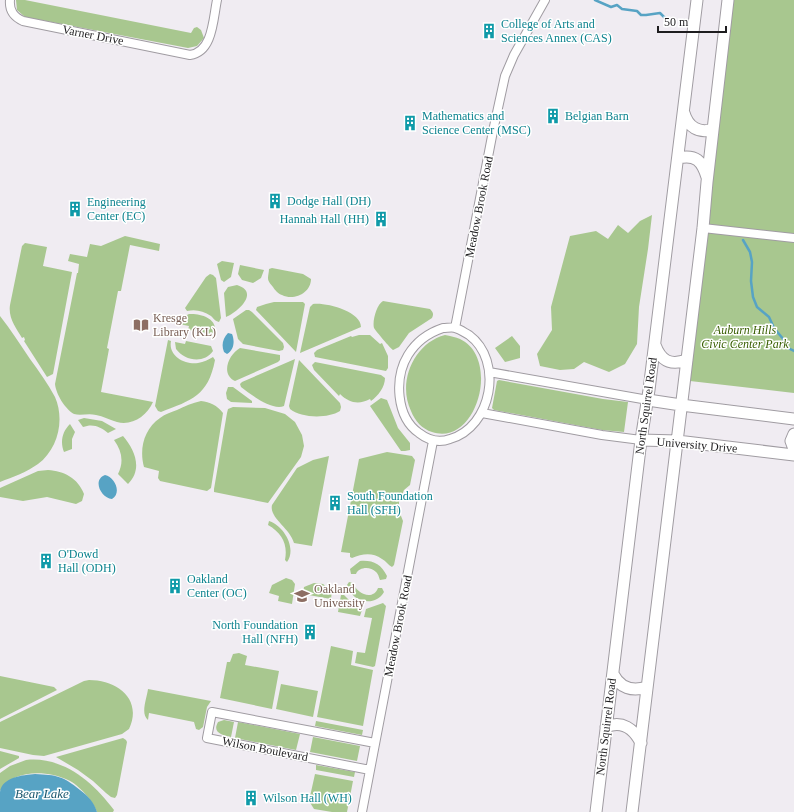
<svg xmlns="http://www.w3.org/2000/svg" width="794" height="812" font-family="Georgia,serif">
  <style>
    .green { fill: #a8c78f }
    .water { fill: #57a3c4 }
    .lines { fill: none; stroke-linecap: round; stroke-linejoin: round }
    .stream { stroke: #57a3c4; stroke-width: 2.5 }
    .minor-casing { stroke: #a09ca2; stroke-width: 10 }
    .secondary-casing { stroke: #a09ca2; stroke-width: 13 }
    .minor { stroke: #fff; stroke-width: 8 }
    .secondary { stroke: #fff; stroke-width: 11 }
    .labels { text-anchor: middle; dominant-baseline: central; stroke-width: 3; stroke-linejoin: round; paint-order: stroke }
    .culture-label { font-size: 12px; fill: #0d838f; stroke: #fff; text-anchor: start }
    .street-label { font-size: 12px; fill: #1e1d1f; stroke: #fff }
    .education-label { font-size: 12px; fill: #785e54; stroke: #fff; text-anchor: start }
    .park-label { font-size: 12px; font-style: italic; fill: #385e01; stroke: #fff }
    .water-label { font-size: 13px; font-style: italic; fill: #1a576e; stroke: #fff }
  </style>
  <rect width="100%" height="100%" fill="#f0ecf2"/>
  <path class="green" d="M16,0h9l166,33 3,-5 3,-1 4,3 3,8 -7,8 -9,2 -163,-31 -8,-7z
    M732,0h62v393l-104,-12z
    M652,215l-4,34 -9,58 -2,37 -12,20 -16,8 -25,-10 -10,7 -14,1 -20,-4 -3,-12 15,-24 -1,-23 19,-71 26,-5 12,8 10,-14 10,8 12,-12z
    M125,236l35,8 -1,7 -29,-6 -9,46h-3l-11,57 2,1 -8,43 52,10c-6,14 -21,24 -36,20 -7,-2 -14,-6 -21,-7 -8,-2 -15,1 -22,-1 -9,-5 -18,-20 -19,-30l22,-111h1l1,-9 -11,-3 2,-7 17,3 3,-13 11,2z
    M25,243l22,4 -4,19 29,6 -19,102 -6,3 -23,-36 1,-1 -1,-3 -2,1c-6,-10 -14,-20 -12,-33l12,-59z
    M222,261l12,2 -3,14 -7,5 -3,-2 -4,-16z
    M240,265l24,5 -3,8 -8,5 -11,-3 -4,-6z
    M272,268l31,6 8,5c0,14 -17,22 -29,16 -4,-1 -7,-5 -9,-8 -2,-3 -5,-5 -5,-9 0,-3 1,-6 1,-9z
    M210,274l3,1 3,3 5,40 -2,4c-4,-1 -5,-3 -8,-6 -8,-5 -15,-7 -24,-5l-2,-3 21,-31z
    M237,285c23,7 1,27 -11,32l-2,-24 4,-6z
    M383,301l47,8c3,3 4,5 2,9l-23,15 -10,14 -6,3c-2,-1 -18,-20 -19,-22 -2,-7 3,-24 9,-27z
    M274,302h29l2,2 -9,48 -40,-42 1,-3 9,-3z
    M313,304c12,-2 48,7 48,23l-61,26 10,-46z
    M246,310h3l3,2 31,31 1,4 -1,3 -4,1 -36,-7 -5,-5 -5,-20z
    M189,314c11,-1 29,4 26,19l-5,1 -9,-2v-3l-5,-1 -1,3 -7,-1 1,-4 -10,-2 2,-6z
    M0,316c11,14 20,28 30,43 9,12 18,25 25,38 10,23 3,52 -17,67 -11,8 -25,13 -38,18z
    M359,335h11l10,9 2,-1 6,13v12l-2,3 -71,-14 -1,-4 3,-3 34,-14 1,1z
    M445,335c5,1 11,2 15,4 41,19 17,108 -28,93 -10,-3 -17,-11 -21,-21 -14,-29 3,-68 34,-76z
    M512,336l8,10v12l-15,4 -10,-14z
    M168,340l3,1c-3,15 14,24 27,22 6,-1 10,-3 15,-6l2,3c-7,36 -23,40 -54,52l-3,-1 -3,-5z
    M186,341l25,5 2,5c-9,13 -28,10 -37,-2l-1,-7 10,2z
    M240,348l40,7v5l-2,2 -43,19c-15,-7 -6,-27 5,-33z
    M295,359l-11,47c-12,5 -34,-12 -43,-19l-1,-3 2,-2z
    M299,360l41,43 1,4 -1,4c-13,8 -39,7 -50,-2l-1,-3z
    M315,362l66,13 4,3c0,9 -7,18 -14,23l-1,-2c-11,6 -21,4 -30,-5l-1,2 -25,-26 -2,-5z
    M499,380l104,19 25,3 -4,30 -22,-2 -108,-20 -2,-2 5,-27z
    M228,387h5l19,14v2l-21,-1 -4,-3 -1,-6z
    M381,398l6,2 11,28 12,15v7l-5,1h-4l-31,-45z
    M201,401c9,1 16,4 22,12l-12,75 -4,3 -47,-10 -2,-3 1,-7 -15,-4c-5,-18 0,-38 16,-49 5,-4 12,-6 17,-8 8,-4 15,-7 24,-9z
    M233,407l32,1 20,6 10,8 7,13 2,11 -3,11 -33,46 -54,-11v-3l13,-76 1,-4z
    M84,418l18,3 14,8 -8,4c-7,-6 -15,-10 -25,-6l-5,-7z
    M70,424l5,8 -3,7v10l-8,3c-4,-10 -2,-20 6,-28z
    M123,436c12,14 20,33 5,48l-10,-10c6,-12 4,-23 -4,-34z
    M387,452l25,4 3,4 -5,25 -6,5 -5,12v9l4,10 -9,44 -2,2c-4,-2 -6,-6 -10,-8 -10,-7 -20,-5 -30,-1l-2,-1v-4l-9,-1 18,-93z
    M329,456l-17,90 -18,-3c-4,-15 -25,-25 -22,-38l25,-37 16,-8z
    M48,470c16,1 30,8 36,24l-2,7 -6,3 -29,-7 -24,4 -23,-4v-9l38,-17z
    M269,521c15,5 28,27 18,41l-2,-2c3,-16 -3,-27 -17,-35z
    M360,561c13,-1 21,3 27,15l-1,3 -6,1c-1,-2 -1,-5 -4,-8 -6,-6 -17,-5 -20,2h-5l-1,-5z
    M286,578l6,2 3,4 -3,20 -14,-3 1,-5 -10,-3 3,-8z
    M349,582l4,1c4,11 20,18 25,5h4l2,4c-9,16 -33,10 -37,-7z
    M314,583l9,1 9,7 -1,8 -28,-5 1,-7z
    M341,595h3l7,7 9,5 2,3 -2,6 -22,-4z
    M383,603l3,3 -11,60 -2,1 -18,-4 2,-11 8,1 7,-35 -8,-1 2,-8z
    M331,646l22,5 -2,14 22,5 -10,56 -46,-9z
    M239,653l8,3 -2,9 34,6 -7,38 -52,-11 7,-36h3l3,-8z
    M0,676l54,11 3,3 -57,29z
    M89,680c28,0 54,19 40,49l-7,5 -78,22 -11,-1 -33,-7v-26l84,-41z
    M281,684l37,7 -5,26 -37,-8z
    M148,689l63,12 -4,6 -4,20 -4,3 -3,-1 -2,-7 -45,-9 -1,7c-8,-6 -1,-22 0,-31z
    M224,720l10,2 -3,15c-9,-2 -19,-4 -13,-15z
    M316,721l47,9 -1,5 -47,-9z
    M238,722l62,12 -4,16 -61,-12z
    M313,737l47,9 -3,15 -47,-9z
    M123,738l3,2 1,2 -10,53 -2,3 -4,-1 -5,-4 -13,-12 -15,-11 -22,-13z
    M0,751l19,5v2l-19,11z
    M26,760c37,-4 67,22 88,50l-1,2h-16c-4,-11 -18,-27 -29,-32 -21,-10 -55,-11 -68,11v-18l10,-7z
    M316,765l39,7 -1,5 -38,-7z
    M315,774l38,7 -6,31h-15l-18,-3 -5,-8z"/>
  <path class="water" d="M228,333l4,1c3,7 2,16 -5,20l-3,-2c-3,-7 -1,-14 4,-19z
    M105,475c10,2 17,18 7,24 -11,-1 -20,-19 -7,-24z
    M35,774c22,1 28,2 45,16 8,6 14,12 17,22h-97c0,-6 0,-13 0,-20 2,-15 23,-17 35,-18z"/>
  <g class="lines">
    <path class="stream" d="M595,0l16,7 6,-2 5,4 15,2 4,4h5l14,-2 7,7 6,2
      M743,240l7,12 2,10 -1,19 2,16 4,10 12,10 5,11 10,12 4,8 6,3"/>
    <g class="minor-casing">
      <path id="minor" d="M10,0c-1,11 4,17 13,21l167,34c23,-3 23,-36 27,-55
        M703,228l91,10
        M443,328c4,0 9,-1 12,0 5,1 10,5 14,7 35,26 23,92 -19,104 -11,4 -22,1 -31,-6 -23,-16 -25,-55 -11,-78 8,-13 20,-22 35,-27z
        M455,328l38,-197 12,-55 9,-21 31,-55
        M489,372l159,28
        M482,413l120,22 39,5
        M370,770l-163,-32 5,-26 163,31
        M362,812l71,-371"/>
    </g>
    <g class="secondary-casing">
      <path id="secondary" d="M684,113c4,14 15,21 29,16
        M678,158c18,-4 24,3 29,19
        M655,345c6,16 15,21 32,15
        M648,400l33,5 113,14
        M794,434l-3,7 3,8
        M641,440l36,1 117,14
        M613,674c7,14 19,18 34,13
        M606,727c16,-7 28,2 35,16
        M596,812l45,-372 8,-50 48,-390
        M632,812l71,-584 4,-46 21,-182"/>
    </g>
    <use href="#minor" class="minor"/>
    <use href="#secondary" class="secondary"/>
  </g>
  <defs>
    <g id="building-bare" transform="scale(1.2)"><path d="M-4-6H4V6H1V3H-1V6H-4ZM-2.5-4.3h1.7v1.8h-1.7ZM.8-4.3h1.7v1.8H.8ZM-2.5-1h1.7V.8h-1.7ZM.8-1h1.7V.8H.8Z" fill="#0f9aa8" stroke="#fff" stroke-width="2.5" paint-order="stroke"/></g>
    <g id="library-bare" transform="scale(1.2)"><path d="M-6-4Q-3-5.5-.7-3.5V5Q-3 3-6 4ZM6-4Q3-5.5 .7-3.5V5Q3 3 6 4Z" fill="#8d6e63" stroke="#fff" stroke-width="2.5" paint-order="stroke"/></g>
    <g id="university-bare" transform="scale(1.2)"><path d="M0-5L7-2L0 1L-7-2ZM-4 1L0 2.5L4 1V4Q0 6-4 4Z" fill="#8d6e63" stroke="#fff" stroke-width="2.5" paint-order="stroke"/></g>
  </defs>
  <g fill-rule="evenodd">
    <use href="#building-bare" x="489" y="31"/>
    <use href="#building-bare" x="553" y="116"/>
    <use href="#building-bare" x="410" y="123"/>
    <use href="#building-bare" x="275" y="201"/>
    <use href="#building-bare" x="75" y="209"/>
    <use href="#building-bare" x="381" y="219"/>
    <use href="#library-bare" x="141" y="325"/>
    <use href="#building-bare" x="335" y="503"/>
    <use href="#building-bare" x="46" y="561"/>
    <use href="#building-bare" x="175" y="586"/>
    <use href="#university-bare" x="302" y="596"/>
    <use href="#building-bare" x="310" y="632"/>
    <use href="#building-bare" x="251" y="798"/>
  </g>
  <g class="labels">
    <g class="culture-label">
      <text x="501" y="24">College of Arts and<tspan x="501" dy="14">Sciences Annex (CAS)</tspan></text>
      <text x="422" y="116">Mathematics and<tspan x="422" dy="14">Science Center (MSC)</tspan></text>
      <text x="565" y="116">Belgian Barn</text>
      <text x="287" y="201">Dodge Hall (DH)</text>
      <text x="87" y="202">Engineering<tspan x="87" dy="14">Center (EC)</tspan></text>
      <text x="369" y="219" text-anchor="end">Hannah Hall (HH)</text>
      <text x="347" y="496">South Foundation<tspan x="347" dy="14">Hall (SFH)</tspan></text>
      <text x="58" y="554">O'Dowd<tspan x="58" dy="14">Hall (ODH)</tspan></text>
      <text x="187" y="579">Oakland<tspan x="187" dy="14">Center (OC)</tspan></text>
      <text x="298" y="625" text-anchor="end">North Foundation<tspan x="298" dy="14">Hall (NFH)</tspan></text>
      <text x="263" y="798">Wilson Hall (WH)</text>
    </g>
    <g class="street-label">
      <text transform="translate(93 35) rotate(11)">Varner Drive</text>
      <text transform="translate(479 207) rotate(-79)">Meadow Brook Road</text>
      <text transform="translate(646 406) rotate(-82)">North Squirrel Road</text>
      <text transform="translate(697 445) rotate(5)">University Drive</text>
      <text transform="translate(398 626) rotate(-79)">Meadow Brook Road</text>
      <text transform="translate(606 727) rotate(-83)">North Squirrel Road</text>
      <text transform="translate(265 749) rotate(11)">Wilson Boulevard</text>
    </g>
    <g class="education-label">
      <text x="153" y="318">Kresge<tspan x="153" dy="14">Library (KL)</tspan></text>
      <text x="314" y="589">Oakland<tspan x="314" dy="14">University</tspan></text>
    </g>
    <g class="park-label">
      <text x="745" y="330">Auburn Hills<tspan x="745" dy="14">Civic Center Park</tspan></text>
    </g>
    <g class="water-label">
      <text x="42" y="793">Bear Lake</text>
    </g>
  </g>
  <path d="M658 26v6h68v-6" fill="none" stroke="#1e1d1f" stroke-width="2"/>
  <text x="664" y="26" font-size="12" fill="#1e1d1f" stroke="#ffffff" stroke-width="3" paint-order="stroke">50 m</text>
</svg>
